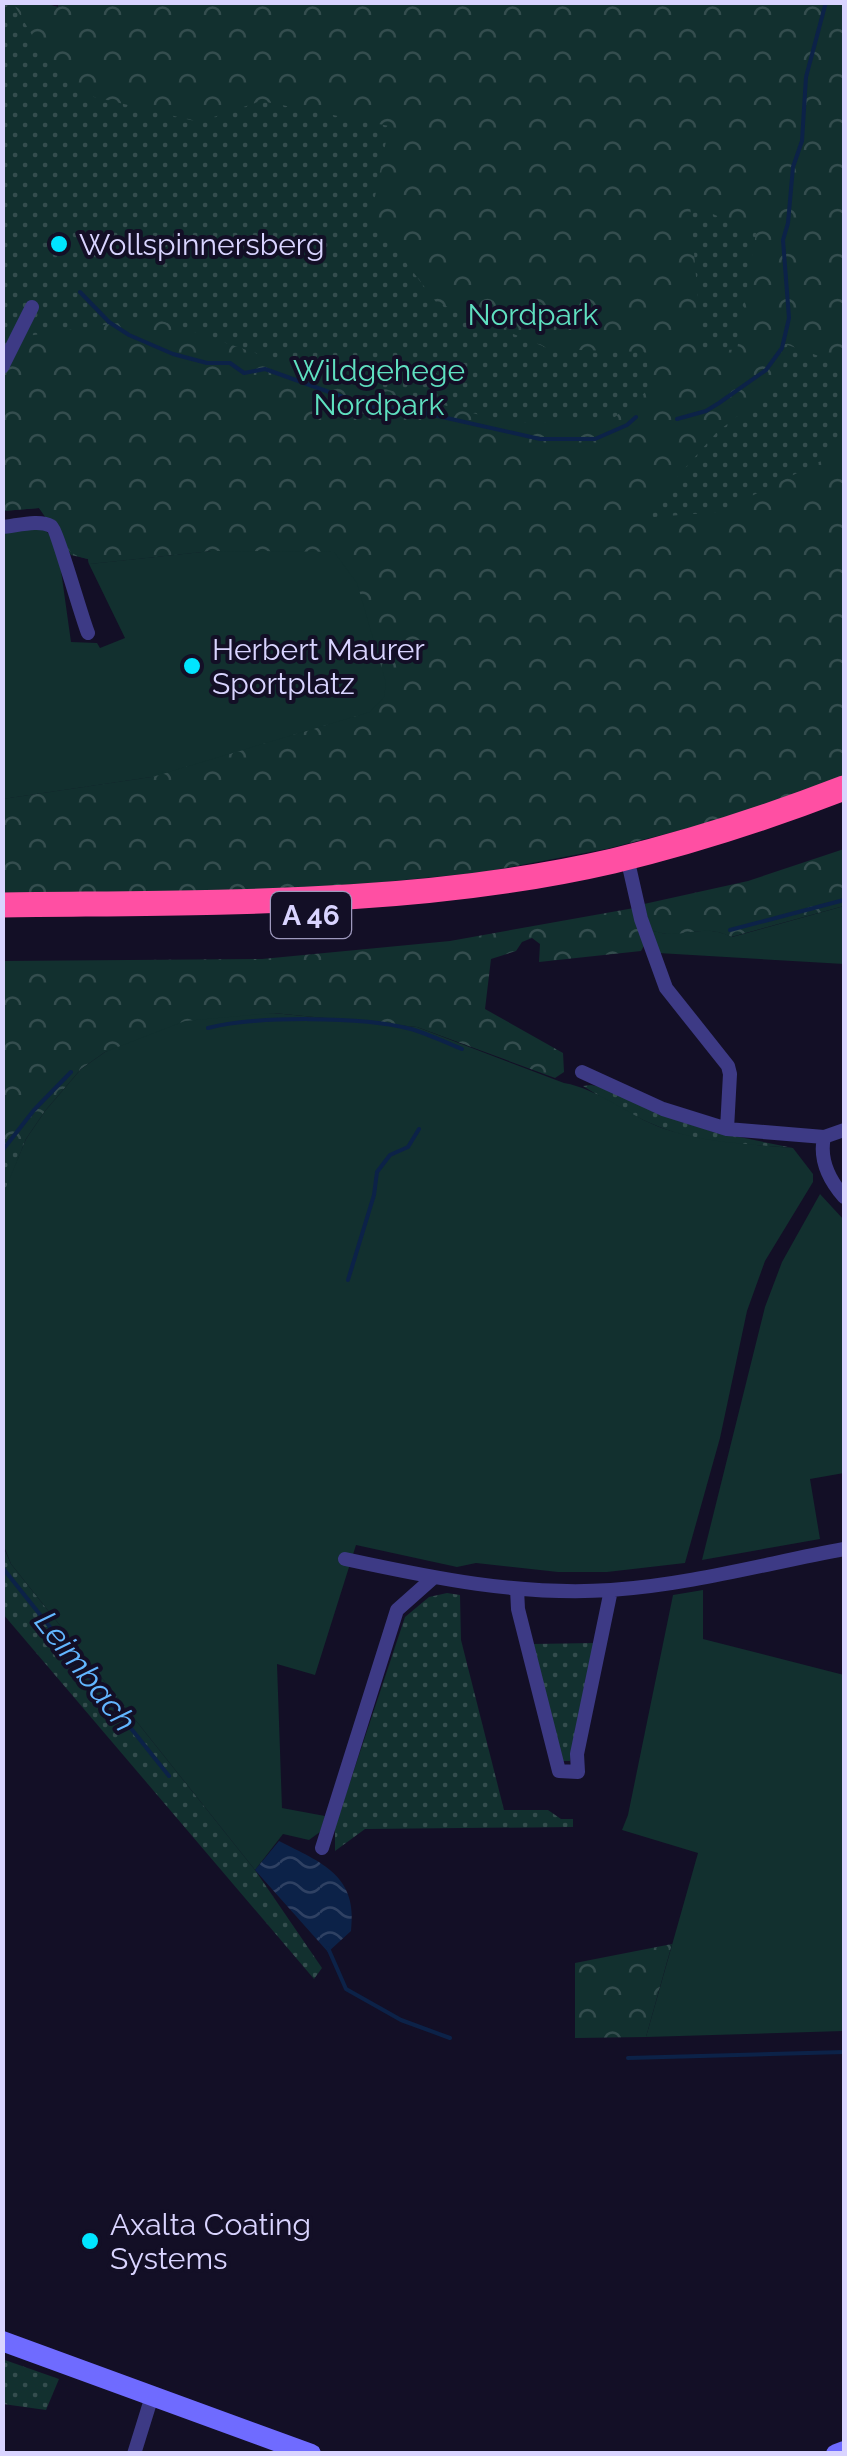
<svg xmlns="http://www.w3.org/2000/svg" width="847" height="2456" font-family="Raleway,sans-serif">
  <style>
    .grass { fill: url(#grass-dots) }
    .forest { fill: url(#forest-crowns); fill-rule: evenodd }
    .garden { fill: #12302f }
    .water { fill: url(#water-waves) }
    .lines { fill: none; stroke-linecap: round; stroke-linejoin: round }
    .stream { stroke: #0c2248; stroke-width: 4 }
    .street { stroke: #3d3a85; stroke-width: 14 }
    .secondary { stroke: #6f6bff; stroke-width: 20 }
    .highway { stroke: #ff4fa3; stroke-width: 25 }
    .poi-dot { fill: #00e5ff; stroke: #130f26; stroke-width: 4 }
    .labels { text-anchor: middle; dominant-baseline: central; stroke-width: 8; stroke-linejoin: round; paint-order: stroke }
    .shield { fill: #130f26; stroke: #9e99be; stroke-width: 2.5 }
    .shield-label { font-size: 28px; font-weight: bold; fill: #d9d4ff }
    .poi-label { font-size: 30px; fill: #d9d4ff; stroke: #130f26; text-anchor: start }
    .park-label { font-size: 30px; fill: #5fe0c0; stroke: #130f26 }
    .water-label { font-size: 32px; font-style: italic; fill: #62b6ff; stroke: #130f26 }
  </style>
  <defs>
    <pattern id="grass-dots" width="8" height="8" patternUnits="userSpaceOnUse" patternTransform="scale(2.5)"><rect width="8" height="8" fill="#12302f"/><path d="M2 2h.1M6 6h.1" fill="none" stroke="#344d4e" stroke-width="1.8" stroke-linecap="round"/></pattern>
    <pattern id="forest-crowns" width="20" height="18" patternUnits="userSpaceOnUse" patternTransform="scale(2.5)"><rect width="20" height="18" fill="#12302f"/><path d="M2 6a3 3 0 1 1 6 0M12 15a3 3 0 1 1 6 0" fill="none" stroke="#344d4e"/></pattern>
    <pattern id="water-waves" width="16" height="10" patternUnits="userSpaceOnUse" patternTransform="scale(2.5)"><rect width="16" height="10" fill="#0c2248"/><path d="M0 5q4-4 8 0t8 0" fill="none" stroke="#2f4163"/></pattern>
  </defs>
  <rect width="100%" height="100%" fill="#130f26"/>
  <path class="grass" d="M59,2l785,1v774l-238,72 -603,-50 149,-22 59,-226 -122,13 -1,-5 -17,-4 -32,-47 -36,3v-508h39l16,4z
    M591,1085l19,4 100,42 83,17c-34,-3 -71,-3 -103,-11 -39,-10 -74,-30 -107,-51z
    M3,1139h23l-23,58 -1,-58z
    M2,1544l9,20 244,306 67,98 -8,11 -311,-365z
    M447,1593l13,2 1,45 43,170h44l13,9h12v8l-208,2 -30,22v-24l70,-210 24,-20z
    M594,1643l-24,118h-10l-28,-117z
    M2,2359l57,20 -13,31 -43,-6z"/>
  <path class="forest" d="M59,2l785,1v362l-59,-21 -3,38 -65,50 -76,86 79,-6 105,-53 19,-16v334l-111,40 -127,32 -122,23 -200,20 -281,3v-96l149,-22 218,-65 -36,-160 -123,-1 -122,13 -1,-5c-22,-5 -21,-12 -31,-30 -5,-7 -12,-14 -18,-21l-36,3v-145l17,-29 133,-19 108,37 248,68 101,-2 43,-35 -9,-34 -94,-3 -114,-47 -65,-85 18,-91 -128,-25 -62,21 -117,-28 -37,-37 -32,-54h29l16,4zM690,204l66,29 -19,117 -35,-1z
    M844,849v57l-113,31c-31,-16 -50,6 -80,-7l-7,-26 104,-23z
    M634,908l11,36 -4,7 -102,11 1,-18 -8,-6 -10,4 -6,9 -25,8 -6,50 78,44 1,19 -9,6 -138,-51 -144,-14 -168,39 -24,17 -36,42 -19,28h-23v-178l259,-2 188,-18z
    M672,1944l-26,93 -71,1v-75z"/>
  <path class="garden" d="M43,528l14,14 14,100 26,1 3,5 25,-10 -36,-74 122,-13 123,1 23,31 29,100 -2,14 -14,15 -218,65 -149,22v-266z
    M844,906v58l-186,-11 -7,-23c30,12 49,-9 81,7z
    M273,1013l144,14 147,56c35,6 65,33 98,45 42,15 87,16 131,20l20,26v8l-48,79 -18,50 -27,127 -35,125 -78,9h-49l-82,-9 -19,4 -101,-22 -41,130 -38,-11 5,144 43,8 -5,16 -11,8 -26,-6 -28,36 -244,-306 -8,-20 -1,-347 24,-58 19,-28 36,-42 24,-17 80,-31z
    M820,1194l24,26v253l-34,6 10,60 -118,21 63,-253 17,-45z
    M703,1590v49l141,36v356l-198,6 52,-184 -76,-23 6,-15 45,-220z"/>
  <path class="water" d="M279,1841c43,22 79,34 72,90l-23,21 -73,-82z"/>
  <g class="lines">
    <path class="stream" d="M80,292l29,30 20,13 44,19 34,9h23l14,10 21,-4 106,38 40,3 129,29h55l32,-14 9,-8
      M677,419l29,-8 13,-8 47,-33 16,-22 7,-30 -6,-78 5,-17 5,-56 9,-26 4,-64 20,-75
      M730,930l114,-30
      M208,1028c47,-12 155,-12 203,1 17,5 34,13 51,20
      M2,1151l32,-41 37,-38
      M348,1280l26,-85 3,-23 13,-17 18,-8 11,-18
      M2,1567l167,209
      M328,1948l18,41 55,31 49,18
      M628,2058l216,-6"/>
    <path class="street" d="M2,367l30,-60
      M2,527c14,-1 37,-8 49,-1 6,3 31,93 37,107
      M626,853l15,66 25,69 62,78 2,8 -3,55
      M582,1072l81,37 64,20 97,8 20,-7
      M824,1137c-5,23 6,44 20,60
      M345,1559c88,19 175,37 266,31 78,-5 157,-27 233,-41
      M517,1589l1,20 41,162 19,1 -1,-18 34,-164
      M322,1848l75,-238 36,-32
      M134,2454l18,-58"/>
    <path class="secondary" d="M2,2341l309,113
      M836,2454l8,-3"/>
    <path class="highway" d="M2,905c204,-3 412,2 611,-44 79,-19 156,-44 231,-73"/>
  </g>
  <g class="poi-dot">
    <circle cx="59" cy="244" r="10"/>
    <circle cx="192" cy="666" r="10"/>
    <circle cx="90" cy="2241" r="10"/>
  </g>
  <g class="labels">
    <rect class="shield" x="271" y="892" width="80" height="46" rx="8"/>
    <g class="shield-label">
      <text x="311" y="915">A 46</text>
    </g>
    <g class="poi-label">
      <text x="79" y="244">Wollspinnersberg</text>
      <text x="212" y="649">Herbert Maurer<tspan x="212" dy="34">Sportplatz</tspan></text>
      <text x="110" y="2224">Axalta Coating<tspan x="110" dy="34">Systems</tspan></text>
    </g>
    <g class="park-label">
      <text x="533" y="314">Nordpark</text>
      <text x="379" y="370">Wildgehege<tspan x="379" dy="34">Nordpark</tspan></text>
    </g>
    <g class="water-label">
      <text transform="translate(86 1671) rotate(52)">Leimbach</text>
    </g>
  </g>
  <rect width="847" height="2456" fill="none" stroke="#d9d4ff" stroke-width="10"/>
</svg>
